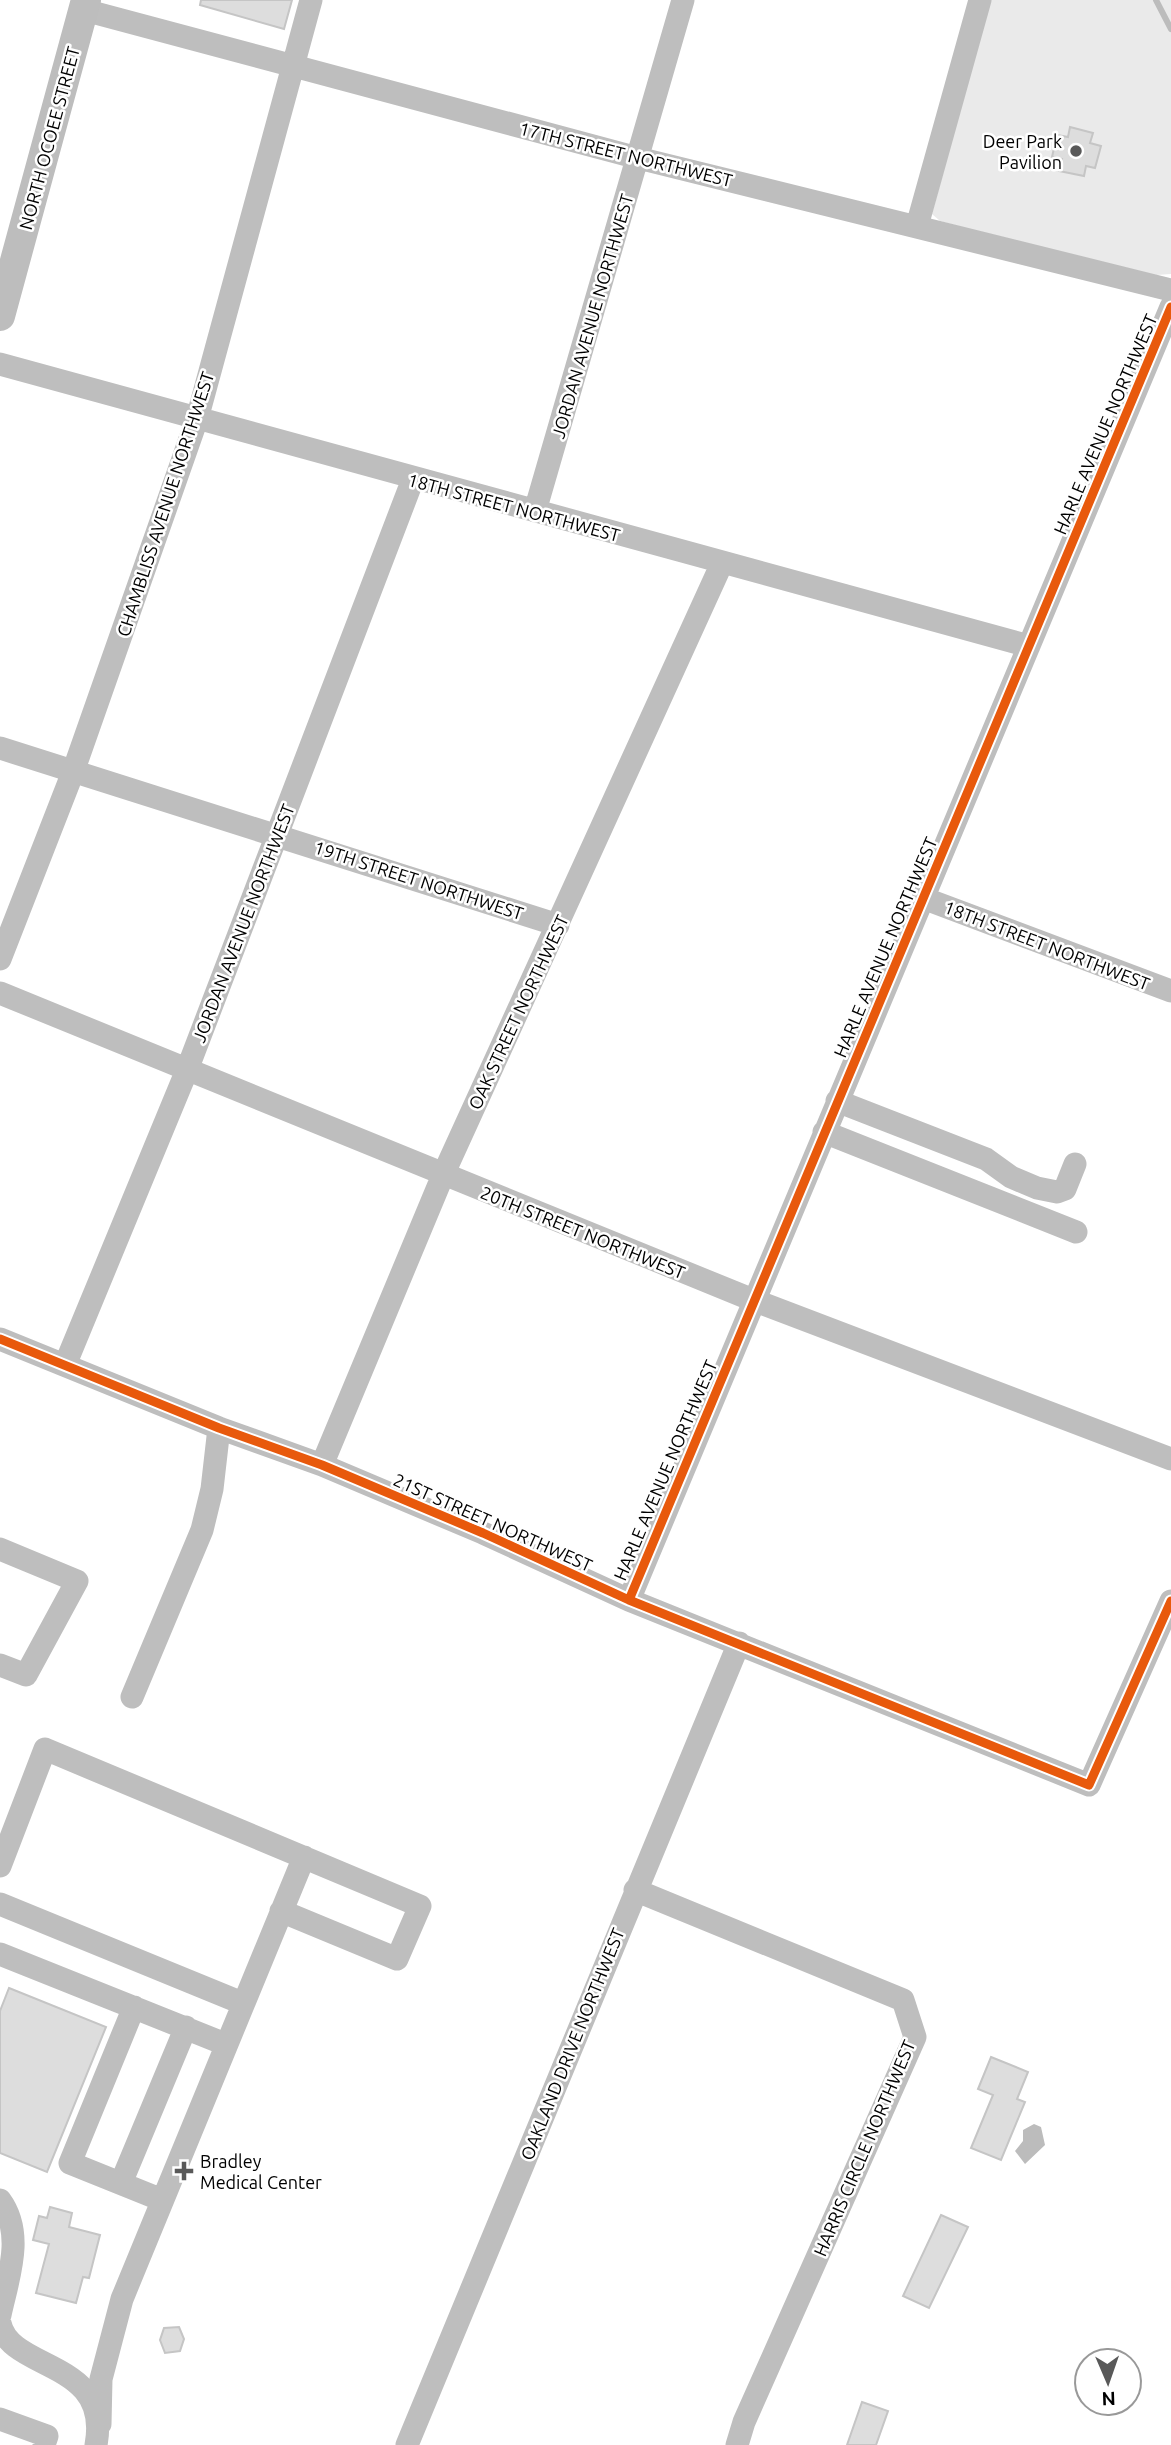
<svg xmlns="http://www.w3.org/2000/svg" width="1171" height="2445" font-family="Ubuntu,sans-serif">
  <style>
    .green { fill: #eaeaea }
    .water { fill: #bcbcbc }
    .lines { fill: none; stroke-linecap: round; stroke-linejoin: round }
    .stream { stroke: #bcbcbc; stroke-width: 6 }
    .building { fill: #ddd; stroke: #c5c5c5; stroke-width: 2 }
    .minor { stroke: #bebebe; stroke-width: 23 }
    .major { stroke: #bdbdbd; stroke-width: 30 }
    .cycleway-casing { stroke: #fff; stroke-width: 13 }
    .cycleway { stroke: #e8590c; stroke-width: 9 }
    .poi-dot { fill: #595959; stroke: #fff; stroke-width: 2.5 }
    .labels { text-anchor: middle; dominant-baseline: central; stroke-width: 5; stroke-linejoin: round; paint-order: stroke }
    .street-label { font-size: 18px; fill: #000; stroke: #fff }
    .poi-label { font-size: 18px; fill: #000; stroke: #fff; text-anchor: end }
  </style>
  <rect width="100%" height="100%" fill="#fff"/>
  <path class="green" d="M990,0h181v274l-15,1 -186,-46 -30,-8 -8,-7z"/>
  <path class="water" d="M1034,2124l7,3 4,18 -20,19 -10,-13 8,-10v-11z"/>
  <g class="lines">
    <path class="stream" d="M1156,0l15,29"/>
  </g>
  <path class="building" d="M201,0h91l-8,29 -84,-24z
    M1070,127l23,6 -3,10 11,3 -6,22 -9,-2 -2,10 -25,-5 3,-12 -10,-2 5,-22 11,2z
    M9,1988l97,39 -59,145 -47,-19v-142z
    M991,2057l37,15 -11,27 8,3 -24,58 -30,-12 22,-53 -15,-6z
    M50,2207l22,6 -3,14 31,8 -11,43 -6,-1 -7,26 -40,-10 13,-49 -16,-4 6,-24 8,2z
    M941,2215l27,12 -39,81 -26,-12z
    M179,2327l5,12 -4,12 -15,2 -5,-13 4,-12z
    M862,2402l26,9 -12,34h-29z"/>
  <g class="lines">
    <path class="minor" d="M84,10l554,148 533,132
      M917,226l63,-226
      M0,364l1029,282
      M535,511l148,-511
      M0,748l558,177
      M923,898l248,93
      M0,959l73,-187 124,-353 114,-419
      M0,993l753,307 418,159
      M837,1101l149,58 25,18 26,11 20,4 8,-3 10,-25
      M824,1132l252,100
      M0,1339l219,89 103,37 161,68 146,67 460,185 82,-184
      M65,1365l122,-295 226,-591
      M322,1465l121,-290 279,-612
      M0,1549l77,32 -51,94 -26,-10
      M629,1600l542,-1293
      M132,1697l70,-167 10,-41 7,-61
      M0,1866l45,-117 375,157 -23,53 -116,-48
      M635,1890l268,110 12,37 -171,385 -7,23
      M0,1904l242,99
      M0,1954l225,90
      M134,2007l-64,156 92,37
      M121,2183l65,-156
      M0,2200c25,34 8,78 0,115
      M0,2323c10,49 112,36 96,122
      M0,2419l47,17 -3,9
      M100,2424l1,-45 21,-80 182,-442
      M407,2445l332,-802"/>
    <path class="major" d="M0,316l86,-316"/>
    <g class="cycleway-casing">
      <path id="cycleway" d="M0,1339l219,89 103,37 161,68 146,67 460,185 82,-184
        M629,1600l542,-1293"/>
    </g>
    <use href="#cycleway" class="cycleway"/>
  </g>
  <g class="poi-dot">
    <circle cx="1076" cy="151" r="7"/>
    <path d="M180.5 2160.5h7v7h7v7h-7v7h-7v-7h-7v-7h7z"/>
  </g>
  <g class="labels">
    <g class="street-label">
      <text transform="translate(49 138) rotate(-75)">NORTH OCOEE STREET</text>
      <text transform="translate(626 154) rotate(14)">17TH STREET NORTHWEST</text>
      <text transform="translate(592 316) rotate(-74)">JORDAN AVENUE NORTHWEST</text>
      <text transform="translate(1105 424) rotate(-67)">HARLE AVENUE NORTHWEST</text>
      <text transform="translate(165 504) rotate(-72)">CHAMBLISS AVENUE NORTHWEST</text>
      <text transform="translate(514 507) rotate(15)">18TH STREET NORTHWEST</text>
      <text transform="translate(419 880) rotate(18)">19TH STREET NORTHWEST</text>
      <text transform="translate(243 923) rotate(-69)">JORDAN AVENUE NORTHWEST</text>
      <text transform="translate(1047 945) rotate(21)">18TH STREET NORTHWEST</text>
      <text transform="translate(885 947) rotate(-67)">HARLE AVENUE NORTHWEST</text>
      <text transform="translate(518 1012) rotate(-65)">OAK STREET NORTHWEST</text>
      <text transform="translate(583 1232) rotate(22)">20TH STREET NORTHWEST</text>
      <text transform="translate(665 1470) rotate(-67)">HARLE AVENUE NORTHWEST</text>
      <text transform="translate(493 1522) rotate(24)">21ST STREET NORTHWEST</text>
      <text transform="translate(572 2044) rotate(-68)">OAKLAND DRIVE NORTHWEST</text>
      <text transform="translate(864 2148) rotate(-67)">HARRIS CIRCLE NORTHWEST</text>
    </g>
    <g class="poi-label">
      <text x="1062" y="141">Deer Park<tspan x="1062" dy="21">Pavilion</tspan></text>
      <text x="200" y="2161" text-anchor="start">Bradley<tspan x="200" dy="21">Medical Center</tspan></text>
    </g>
  </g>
  <g transform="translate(1108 2382) rotate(178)"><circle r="33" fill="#ffffff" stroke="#999999" stroke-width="2"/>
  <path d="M0-5L12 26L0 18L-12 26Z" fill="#595959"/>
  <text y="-10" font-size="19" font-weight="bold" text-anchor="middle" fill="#000000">N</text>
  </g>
</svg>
